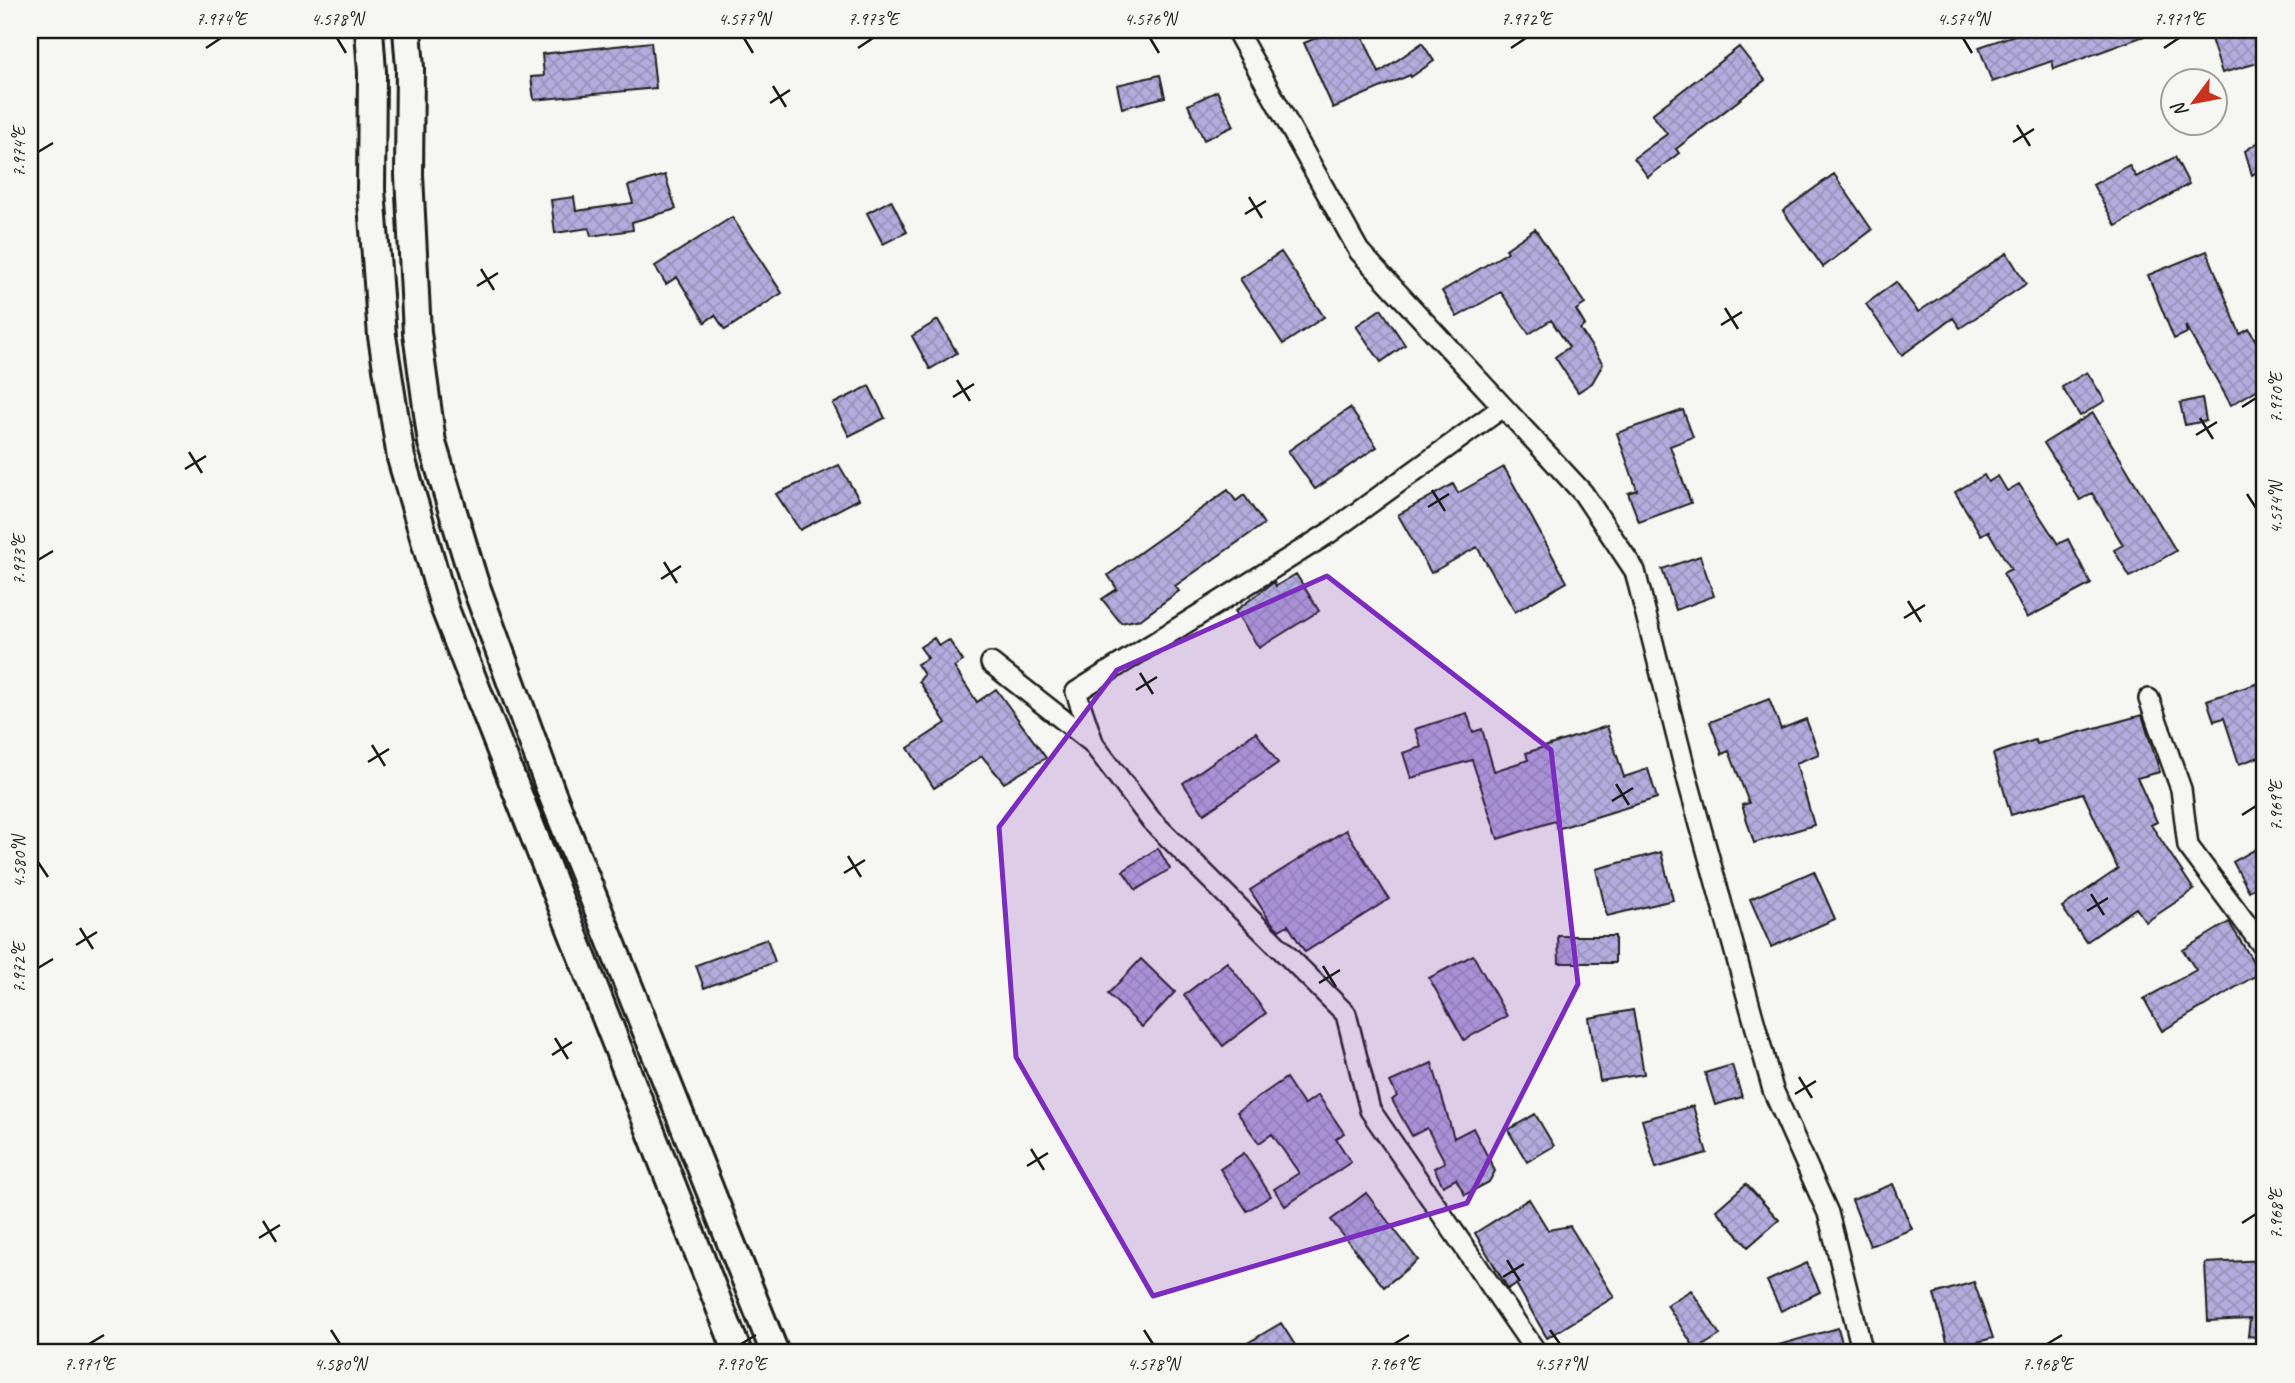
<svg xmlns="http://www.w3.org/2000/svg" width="2295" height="1383" font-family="Caveat,sans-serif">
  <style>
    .building { fill: url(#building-cross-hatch); stroke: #1c1c1c; stroke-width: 2 }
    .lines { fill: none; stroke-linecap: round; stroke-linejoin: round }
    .street-casing { stroke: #1c1c1c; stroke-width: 24 }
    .secondary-casing { stroke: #1c1c1c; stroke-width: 32 }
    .street { stroke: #f6f6f2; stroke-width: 19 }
    .secondary { stroke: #f6f6f2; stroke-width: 26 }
    .marked { fill: #7b2cbf; fill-opacity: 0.2; stroke: #7b2cbf; stroke-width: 5; stroke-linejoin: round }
    .ticks { fill: none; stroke: #1c1c1c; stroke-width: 2.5 }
    .neatline { fill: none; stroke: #1c1c1c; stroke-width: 2.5 }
    .ticks-label { font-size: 18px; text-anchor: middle; fill: #1c1c1c }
  </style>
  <defs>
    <pattern id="building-cross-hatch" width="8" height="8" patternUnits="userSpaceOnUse" patternTransform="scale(1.75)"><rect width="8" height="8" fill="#b3acdd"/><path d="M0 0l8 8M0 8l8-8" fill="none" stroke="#9993bd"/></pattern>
  </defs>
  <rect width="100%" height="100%" fill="#f6f6f2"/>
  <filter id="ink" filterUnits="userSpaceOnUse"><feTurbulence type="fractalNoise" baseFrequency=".0143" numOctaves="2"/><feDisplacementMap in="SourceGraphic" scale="14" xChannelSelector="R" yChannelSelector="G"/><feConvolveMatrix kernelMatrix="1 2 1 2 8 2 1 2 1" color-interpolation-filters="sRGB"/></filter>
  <g filter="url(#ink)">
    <path class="building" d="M1335,30h25l19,43 43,-30 12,18 -23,16 -1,-2 -77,33 -29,-65z
      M2029,30h126v2l-101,37 -2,-8 -60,21 -13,-35z
      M2231,30h34v31l-43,12 -11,-34 22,-6z
      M651,42l5,46 -122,12 -3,-23 13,-1 -2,-22z
      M1739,47l26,33 -89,69 3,4 -31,24 -14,-19 33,-24 -15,-20z
      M1160,75l5,22 -43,11 -5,-23z
      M1217,91l17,35 -30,14 -16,-35z
      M2265,138v29l-13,8 -7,-24z
      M2175,157l14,27 -73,42 -23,-41 36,-20 7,12z
      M1834,174l38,56 -49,37 -40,-56z
      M665,175l11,34 -44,13 1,8 -42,6 -2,-8 -34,5 -4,-33 23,-3 2,14 57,-8 -5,-17z
      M891,200l16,32 -24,12 -16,-31z
      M732,217l50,76 -57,37 -10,-15 -10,7 -28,-45 -11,7 -11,-18z
      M1535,229l50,75 -9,6 9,15 -5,4 23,35 -11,19 -14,9 -23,-35 14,-10 -18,-27 -22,14 -28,-42 -44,25 -15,-26 66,-39 -2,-3z
      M2207,251l33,83 9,-5 16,28v28l-34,20 -46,-80 2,8 -13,6 -26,-64z
      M1281,252l43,65 -41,27 -43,-65z
      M2007,253l19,31 -66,44 -7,-10 -51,37 -36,-51 30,-22 22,30z
      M1381,309l24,36 -24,17 -25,-36z
      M938,320l19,33 -27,16 -18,-33z
      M2087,372l18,29 -25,15 -18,-29z
      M869,386l16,32 -36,18 -16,-32z
      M2202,398l4,23 -21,4 -5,-22z
      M1350,408l27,39 -62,42 -27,-38z
      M1683,410l10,27 -23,9 21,57 -52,19 -11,-29 9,-3 -20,-57z
      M2093,413l83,138 -46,26 -16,-27 9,-5 -31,-52 -12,7 -36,-57z
      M839,465l20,34 -59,31 -24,-36z
      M1504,467l63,115 -52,30 -38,-65 -46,26 -33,-58 55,-31 5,9z
      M1984,475l4,7 10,-6 9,15 12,-7 39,60 10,-5 23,45 -64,34 -24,-45 8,-4 -23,-38 -7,4 -26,-43z
      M1228,490l8,11 8,-6 20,29 -89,62 4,5 -38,28 -20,4 -19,-24 15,-10 -9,-14z
      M1700,556l14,40 -38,14 -14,-41z
      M1296,574l23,37 -60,37 -24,-37 39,-29 2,4z
      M934,638l5,8 10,-6 14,21 -9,6 23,35 19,-13 50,69 -42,25 -22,-27 -48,32 -26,-40 38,-25 -27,-42 5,-6 -7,-11 11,-6 -8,-11z
      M2265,681v74l-26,9 -15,-46 -10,3 -7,-21z
      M1769,699l12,30 25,-10 13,35 -23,9 18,62 -60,18 -12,-38 7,-2 -20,-52 -7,3 -12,-32z
      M1467,713l6,19 9,-3 12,42 34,-11 -2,-7 81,-27 17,51 24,-8 9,29 -100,31 -2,-8 -57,18 -26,-79 -61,18 -8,-25 18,-6 -6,-18z
      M2142,715l18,57 -23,6 20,44 -6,3 43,65 -48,32 -10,-14 -50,34 -24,-35 56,-38 -35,-76 -72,22 -18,-61 42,-14 2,4z
      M1256,732l22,31 -74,51 -21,-31z
      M1346,830l43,69 -84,53 -17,-27 -9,5 -9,-9 -20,-31z
      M2265,844v38l-16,9 -16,-29z
      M1158,848l12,21 -34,21 -13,-19z
      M1661,852l12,48 -66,16 -11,-47z
      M1814,871l21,48 -64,28 -21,-48z
      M2229,922l31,51 -98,58 -18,-32 52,-29 -13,-20z
      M1558,936h57v27h-56z
      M767,939l8,23 -71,26 -8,-23z
      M1473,955l34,61 -43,24 -35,-62z
      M1141,959l34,33 -33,35 -34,-33z
      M1227,962l39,51 -43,33 -39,-51z
      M1633,1010l11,64 -44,7 -11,-63z
      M1432,1063l22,75 19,-10 22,43 -6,11 -24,13 -9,-16 -13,7 -9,-18 11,-6 -18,-34 -15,8 -20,-36 5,-4 -7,-14z
      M1732,1065l10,32 -27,8 -10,-32z
      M1286,1078l18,27 14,-10 26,38 -8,6 15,23 -66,44 -11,-17 25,-16 -27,-39 -13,9 -22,-31z
      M1693,1106l14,47 -51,15 -14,-48z
      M1535,1114l19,32 -27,16 -19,-32z
      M1244,1153l27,43 -24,15 -27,-42z
      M1746,1184l33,36 -31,27 -32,-37z
      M1893,1184l19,45 -42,17 -18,-46z
      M1366,1193l52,67 -34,27 -53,-67z
      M1529,1199l19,31 22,-4 44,71 -67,41 -31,-54 -8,5 -33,-56z
      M2265,1260v78l-17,-2 2,-17 -42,2 -3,-58z
      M1807,1263l13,29 -39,19 -14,-30z
      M1974,1282l19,56 -44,11 -15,-55z
      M1691,1290l29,45 -24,15 -29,-45z
      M1281,1323l19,30h-69z
      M1838,1328l7,25h-79l-1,-4z"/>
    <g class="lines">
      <g class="street-casing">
        <path id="street" d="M1236,30l123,221 224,242 52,78 54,214 84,305 55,123 35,140
          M1503,407l-174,126 -253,159 18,53 57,75 195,194 24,96 167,243
          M991,663l103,81
          M2149,699l32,90 7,57 77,103"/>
      </g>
      <g class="secondary-casing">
        <path id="secondary" d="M369,30l3,42 -1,118 11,146 19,122 44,151 293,744
          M407,30l3,38 -1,107 8,158 15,110 42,138 78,213 223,559"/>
      </g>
      <use href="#street" class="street"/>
      <use href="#secondary" class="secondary"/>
    </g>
  </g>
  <path class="marked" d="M1327,576l224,174 27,234 -111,219 -314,93 -137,-239 -17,-230 118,-157z"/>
  <path class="ticks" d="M337,38l9,15M744,38l9,15M1150,38l9,15M1963,38l9,15M206,48l15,-10M858,48l15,-10M1511,48l15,-10M2164,48l15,-10M773,86l13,21M770,103l20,-13M2017,125l13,21M2013,142l21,-13M38,152l15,-9M1249,197l13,21M1245,214l21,-13M481,269l13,21M477,286l21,-13M1725,308l13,21M1721,325l21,-13M957,380l13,21M953,397l21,-13M2242,407l14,-9M2200,418l13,21M2196,435l21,-13M189,452l13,21M185,469l21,-13M1432,490l13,21M2247,494l9,14M1428,507l21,-13M38,560l15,-9M664,562l13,21M661,579l20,-13M1908,601l13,21M1904,618l21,-13M1140,673l13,21M1136,690l21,-13M372,745l13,21M368,762l21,-13M1616,784l13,21M1612,801l21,-13M2242,815l14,-9M848,856l13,21M38,862l10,15M844,873l21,-13M2091,894l13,21M2087,911l21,-13M80,928l13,21M76,945l21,-13M1323,966l13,21M38,968l15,-9M1319,983l21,-13M555,1038l13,21M552,1055l20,-13M1799,1077l13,21M1795,1094l21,-13M1031,1149l13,21M1027,1166l21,-13M263,1221l13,21M2242,1223l14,-9M259,1238l21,-13M1507,1260l13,21M1503,1277l21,-13M331,1330l9,14M1144,1330l9,14M1550,1330l10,14M89,1344l15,-9M741,1344l15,-9M1394,1344l15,-9M2047,1344l15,-9"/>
  <rect width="2295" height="1383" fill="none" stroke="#f6f6f2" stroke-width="77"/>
  <g transform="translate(2194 102) rotate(238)"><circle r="33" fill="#f6f6f2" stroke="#9f9f9c" stroke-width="2"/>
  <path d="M0-5L12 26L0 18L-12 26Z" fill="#c8321e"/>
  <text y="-10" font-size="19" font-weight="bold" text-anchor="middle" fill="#1c1c1c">N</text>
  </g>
  <rect x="38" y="38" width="2218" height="1306" class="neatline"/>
  <g class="ticks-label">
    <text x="221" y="25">7.974°E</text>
    <text x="337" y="25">4.578°N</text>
    <text x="744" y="25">4.577°N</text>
    <text x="873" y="25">7.973°E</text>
    <text x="1150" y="25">4.576°N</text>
    <text x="1526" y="25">7.972°E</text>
    <text x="1963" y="25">4.574°N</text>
    <text x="2179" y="25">7.971°E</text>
    <text transform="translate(19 152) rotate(-90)" y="6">7.974°E</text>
    <text transform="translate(2276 398) rotate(-90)" y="6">7.970°E</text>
    <text transform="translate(2276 508) rotate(-90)" y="6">4.574°N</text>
    <text transform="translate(19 560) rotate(-90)" y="6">7.973°E</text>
    <text transform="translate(2276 806) rotate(-90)" y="6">7.969°E</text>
    <text transform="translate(19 862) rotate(-90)" y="6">4.580°N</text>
    <text transform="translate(19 968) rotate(-90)" y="6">7.972°E</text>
    <text transform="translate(2276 1214) rotate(-90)" y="6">7.968°E</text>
    <text x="89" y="1370">7.971°E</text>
    <text x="340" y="1370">4.580°N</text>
    <text x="741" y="1370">7.970°E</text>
    <text x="1153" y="1370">4.578°N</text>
    <text x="1394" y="1370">7.969°E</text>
    <text x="1560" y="1370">4.577°N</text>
    <text x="2047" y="1370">7.968°E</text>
  </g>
</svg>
